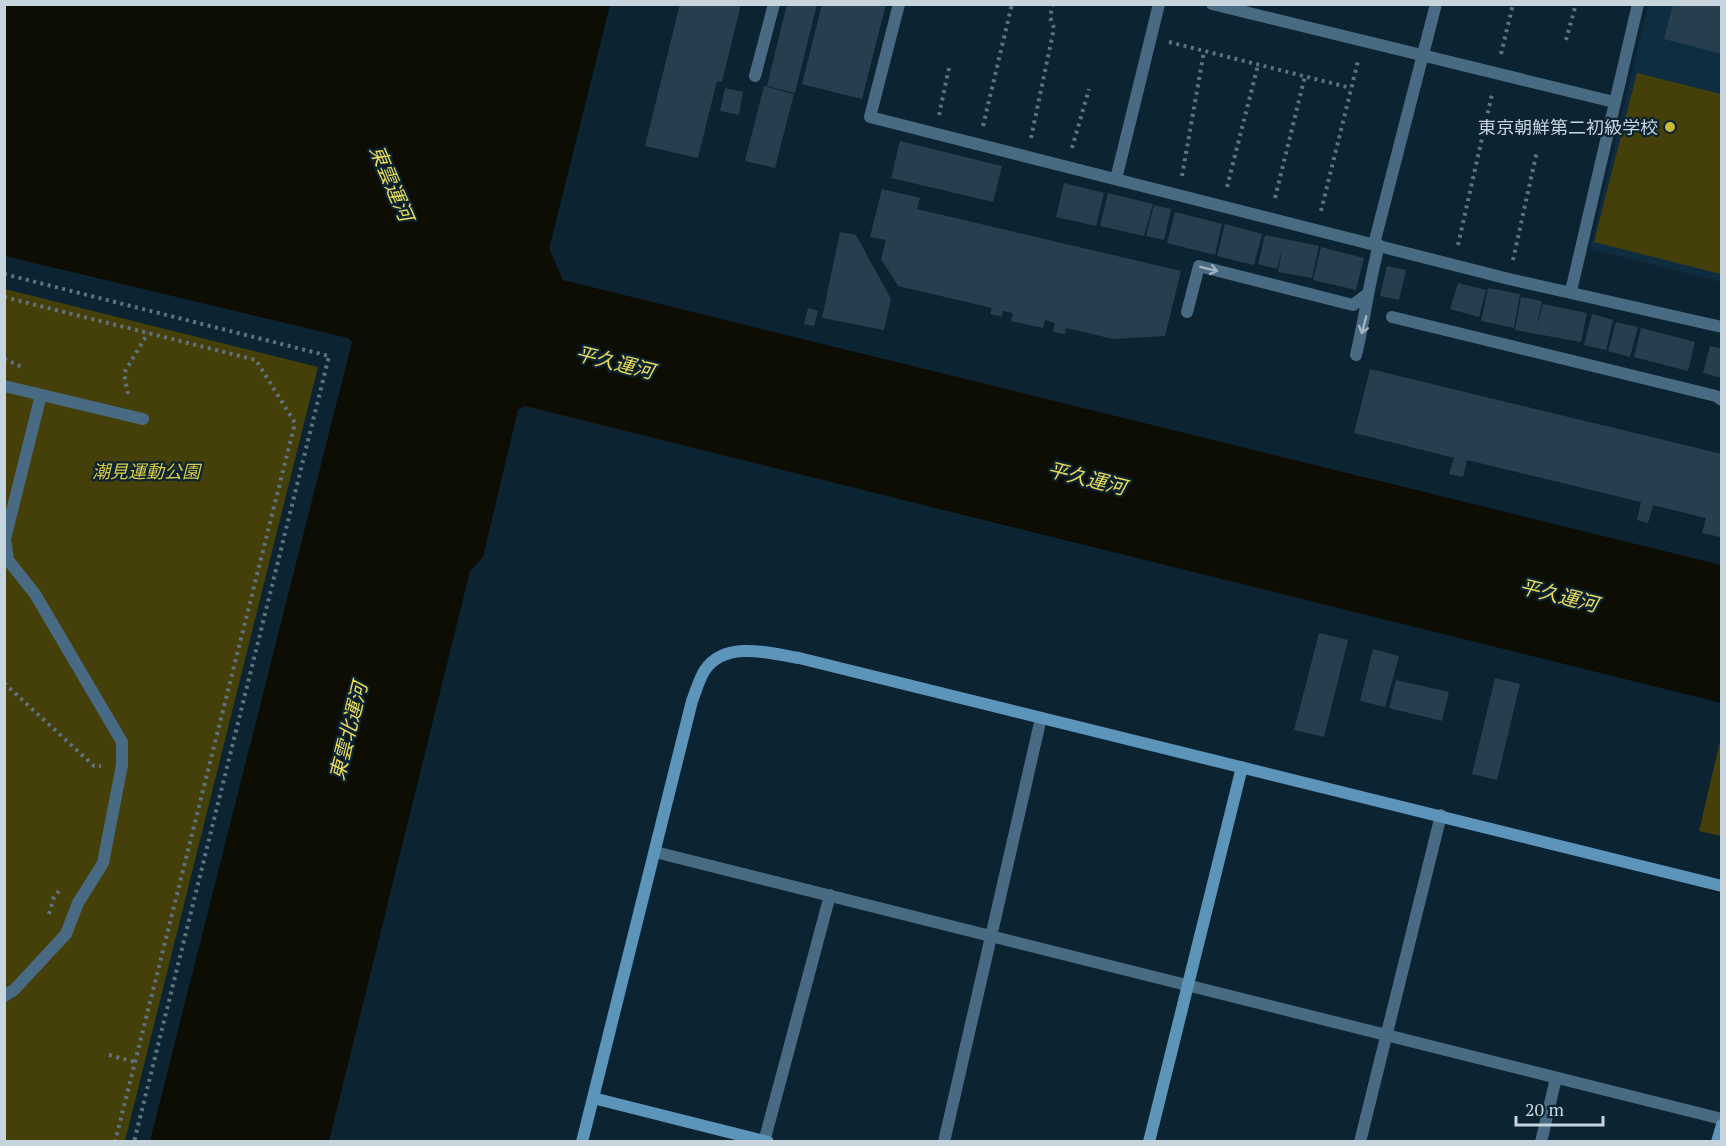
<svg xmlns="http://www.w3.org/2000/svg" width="1726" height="1146" font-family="'PT Serif','Noto Sans JP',serif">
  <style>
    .built { fill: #0f2d40 }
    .green { fill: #453f0a }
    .water { fill: #0e0d03 }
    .building { fill: #273e4e }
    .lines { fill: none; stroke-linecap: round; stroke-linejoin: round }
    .path { stroke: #5f727e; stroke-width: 4; stroke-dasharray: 3 4.5; stroke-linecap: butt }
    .lane { stroke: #486a82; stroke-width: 12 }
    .street { stroke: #486a82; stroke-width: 12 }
    .secondary { stroke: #5c94ba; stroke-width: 12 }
    .oneway { stroke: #a0b4c2 }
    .poi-dot { fill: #c9ba3a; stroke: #0c2332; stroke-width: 2 }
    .labels { text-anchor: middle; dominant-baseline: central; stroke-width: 4.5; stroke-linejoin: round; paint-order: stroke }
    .poi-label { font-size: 18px; fill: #c6d4de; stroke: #0c2332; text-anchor: end }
    .park-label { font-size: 18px; font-style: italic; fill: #daca44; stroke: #0c2332 }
    .water-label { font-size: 20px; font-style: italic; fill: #ebdb58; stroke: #0c2332 }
  </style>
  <rect width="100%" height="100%" fill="#0c2332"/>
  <path class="built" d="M1648,5h73v277l-131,-33z"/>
  <path class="green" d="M1637,73l84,21v180l-127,-32z
    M5,289l313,78 -193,774 -120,1z
    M1721,737v99l-22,-5z"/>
  <path class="water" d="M5,4l605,1 -61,244 14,31 1158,285v138l-1196,-297 -7,4 -35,147 -13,14 -141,570h-179l202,-799 -4,-4 -343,-82z"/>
  <path class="building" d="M680,4h61l-19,78 -5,-1 -19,77 -53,-12z
    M787,4h30l-22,89 -28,-7z
    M822,4h64l-24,95 -60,-15z
    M1673,4h49v50l-58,-15z
    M764,86l30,8 -19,74 -30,-7z
    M725,88l18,4 -4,23 -19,-4z
    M900,141l102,25 -9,36 -102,-24z
    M1064,183l40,10 -8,33 -40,-9z
    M882,189l38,9 -3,11 264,62 -16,65 -52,3 -47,-11 -1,6 -12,-2 2,-9 -10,-3 -2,8 -32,-7 2,-8 -10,-2 -1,6 -12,-3 2,-6 -94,-22 -17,-27 5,-19 -16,-3z
    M1108,193l45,11 -9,32 -44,-10z
    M1154,205l17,4 -7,31 -18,-4z
    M1175,212l47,12 -7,31 -48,-12z
    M1225,224l37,10 -8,31 -37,-9z
    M840,232l16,3 35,64 -7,31 -62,-12z
    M1265,235l54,11 -7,32 -34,-6 5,-26 -6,23 -19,-5z
    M1321,247l43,11 -8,32 -43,-10z
    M1387,266l19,4 -7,30 -19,-4z
    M1458,283l28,7 -7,27 -29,-8z
    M1488,288l32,6 -6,34 -33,-7z
    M1521,297l21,4 -6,29 7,-26 44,9 -6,29 -66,-12z
    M808,308l10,3 -4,15 -10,-2z
    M1592,314l21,6 -7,30 -22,-5z
    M1616,322l22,5 -8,30 -22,-6z
    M1641,328l54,14 -7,29 -54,-14z
    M1710,346l12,3v29l-19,-5z
    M1370,369l352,85 -2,83 -18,-4 4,-15 -53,-13 -5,18 -11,-3 4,-18 -174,-42 -4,17 -14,-3 5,-16 -100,-25z
    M1319,633l29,7 -24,97 -30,-7z
    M1373,649l26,7 -14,51 -25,-6z
    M1495,678l25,6 -23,96 -25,-6z
    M1396,680l53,12 -7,29 -53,-13z"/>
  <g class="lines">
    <path class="path" d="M1566,40l10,-36
      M1169,42l182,46
      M1501,54l12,-50
      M939,115l10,-47
      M983,126l29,-122
      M1031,138l23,-110 -4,-11 3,-13
      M1072,148l17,-59
      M1182,176l22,-125
      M1227,187l31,-122
      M1275,198l30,-122
      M1321,211l37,-150
      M1458,245l34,-151
      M1513,260l24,-109
      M4,274l325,82 -195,786
      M4,297l252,63 39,63 -180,719
      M4,359l18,8
      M128,394l-4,-21 24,-40
      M4,683l90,83h7
      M49,914l5,-17 5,-6
      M109,1055l26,7"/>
    <path class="lane" d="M755,76l19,-72
      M1116,179l43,-175
      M1187,312l12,-46 154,39 13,-10
      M1392,317l324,79 6,4
      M1356,355c9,-37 13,-73 23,-110
      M4,386l139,33
      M4,996l10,-6 52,-56 12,-31 25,-40 19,-98v-23l-87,-148 -27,-34 -3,-21 36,-144"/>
    <path class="street" d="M899,4l-29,113 639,162 213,48
      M1212,4l402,98
      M1374,244l62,-240
      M1571,291l67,-287
      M655,852l1067,267
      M764,1142l66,-247
      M944,1142l97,-424
      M1360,1142l81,-327
      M1541,1142l15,-64"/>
    <path class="secondary" d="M593,1098l175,44
      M582,1142l110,-441c4,-10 7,-22 13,-31 20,-30 65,-17 94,-12l923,228
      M1149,1142l93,-375
      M1717,1142l5,-17"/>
  </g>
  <defs><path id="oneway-shaft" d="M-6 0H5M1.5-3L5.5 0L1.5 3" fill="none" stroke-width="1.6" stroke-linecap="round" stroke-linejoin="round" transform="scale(1.5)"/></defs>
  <g class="oneway">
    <use href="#oneway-shaft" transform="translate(1209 269) rotate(14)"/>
    <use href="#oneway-shaft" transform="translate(1364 325) rotate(105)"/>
  </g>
  <circle class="poi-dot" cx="1670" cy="127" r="6"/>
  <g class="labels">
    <g class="poi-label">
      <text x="1658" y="127">東京朝鮮第二初級学校</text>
    </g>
    <g class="park-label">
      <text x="146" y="471">潮見運動公園</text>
    </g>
    <g class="water-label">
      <text transform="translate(392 183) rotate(67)">東雲運河</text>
      <text transform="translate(615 362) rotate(14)">平久運河</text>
      <text transform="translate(1087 478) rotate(14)">平久運河</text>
      <text transform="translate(1559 595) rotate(14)">平久運河</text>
      <text transform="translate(348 731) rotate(-76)">東雲北運河</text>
    </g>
  </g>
  <rect width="1726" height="1146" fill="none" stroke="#c6d4de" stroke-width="12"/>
  <path d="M1516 1116v9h87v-9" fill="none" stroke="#c6d4de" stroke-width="3"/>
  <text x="1525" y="1116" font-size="18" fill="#c6d4de" stroke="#0c2332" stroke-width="4.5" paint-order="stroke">20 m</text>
</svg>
